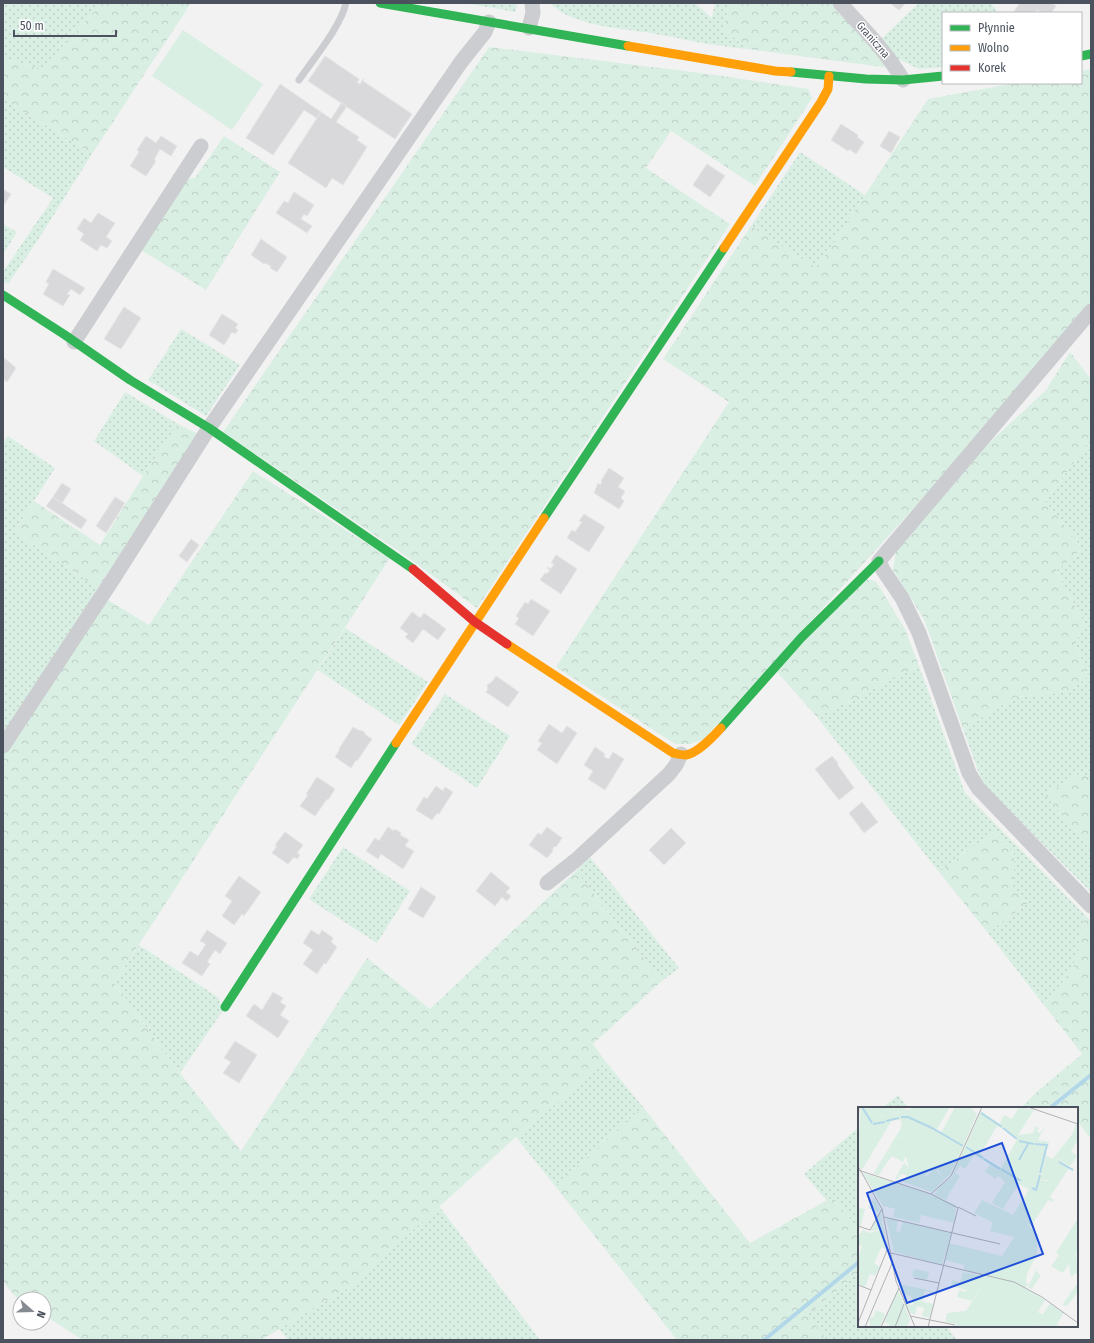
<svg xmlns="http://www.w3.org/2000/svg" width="1094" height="1343" font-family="'Fira Sans Condensed',sans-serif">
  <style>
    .grass { fill: url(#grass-dots) }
    .forest { fill: url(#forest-crowns) }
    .pitch { fill: #daefe4 }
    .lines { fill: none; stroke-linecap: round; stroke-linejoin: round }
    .stream { stroke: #b2d7e8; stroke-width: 4 }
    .building { fill: #d9d9db; stroke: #e4e4e5 }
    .lane { stroke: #cccdd0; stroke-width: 7 }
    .street { stroke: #cccdd0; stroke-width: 15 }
    .fast { stroke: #30b455; stroke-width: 9 }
    .slow { stroke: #ff9f0a; stroke-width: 9 }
    .jam { stroke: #e5322d; stroke-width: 9 }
    .labels { text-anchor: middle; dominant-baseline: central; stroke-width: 3; stroke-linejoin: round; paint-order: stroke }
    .street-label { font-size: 11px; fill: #4b525d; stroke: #fff }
    .inset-river { fill: none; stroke: #b2d7e8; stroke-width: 2 }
    .inset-road { fill: none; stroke: #b0b2b6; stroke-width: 1 }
    .view { fill: #1d4ed8; fill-opacity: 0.15; stroke: #1d4ed8; stroke-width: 2 }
    .inset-edge { fill: none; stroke: #4b525d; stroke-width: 2 }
  </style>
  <defs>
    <pattern id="grass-dots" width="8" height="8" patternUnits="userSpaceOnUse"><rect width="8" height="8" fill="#daefe4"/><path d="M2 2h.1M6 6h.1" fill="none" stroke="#bdcfc6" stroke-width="1.8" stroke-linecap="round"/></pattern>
    <pattern id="forest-crowns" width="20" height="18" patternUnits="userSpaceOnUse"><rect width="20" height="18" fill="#daefe4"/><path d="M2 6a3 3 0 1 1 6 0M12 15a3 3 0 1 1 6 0" fill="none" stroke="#bdcfc6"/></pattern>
  </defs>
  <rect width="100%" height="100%" fill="#f3f2f2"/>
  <path class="grass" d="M3,3h99l-60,66 -39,-11z
    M465,3h53l-3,9z
    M549,3h146l17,15 3,-15h14l-5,26 23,20c-33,-3 -64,-10 -97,-16 -32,-5 -76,-7 -101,-30z
    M919,3h71l9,10h-56v54l-24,2 -23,-11 -16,-18z
    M3,99l89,55 -56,89 -28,41 -5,-3v-9l50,-74 -50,-31z
    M800,152l65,43 -48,74 -66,-43z
    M3,224l14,8 -14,22z
    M181,329l59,36 -34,51 -58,-36z
    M125,392l53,32 -35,52 -49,-35z
    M8,436l47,32 -41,64 84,56 -95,150v-294z
    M1091,439v340l-10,-6 -36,21 46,57v41l-108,-108 -20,-55 52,-32 54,-5 18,-15 -11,-34 8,-21 -28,-51 26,-23 -37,-47z
    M345,628l83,54 -29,43 -81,-55z
    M919,666l46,127 120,122 -12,54 -29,36 -56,-72 40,-30 -15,-15 1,-34 -21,-22 -54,40 -122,-155z
    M445,694l65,42 -33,52 -66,-44z
    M343,847l67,44 -33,52 -68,-44z
    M590,857l89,111 -17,13 -86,-110z
    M139,945l80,53 3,14 -42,61 -66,-90z
    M606,1062l37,45 -88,79 -39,-49z
    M898,1095l10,13h-26z
    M859,1127v103l-25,-32 -7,3 -23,-27z
    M439,1206l101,134h-252l-9,-11 74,-44z
    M859,1272v54h87l11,14h-130l-20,-25z"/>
  <path class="forest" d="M102,3h89l-99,151 -89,-55v-41l39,11z
    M729,3h104l57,65 -143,-19 -23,-20z
    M489,47l220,27 99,15 4,9 -57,88 -84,-55 -25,37 84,56 -253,384 -74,-54 -180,-122z
    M1091,69v233l-31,39 -107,124 -250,275 -14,4h-14l-119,-77 173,-265 -66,-43 88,-133 66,42 111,-169 88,-16h65v-12z
    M224,136l56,36 -74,118 -65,-40 46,-71 8,-1z
    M1070,352l21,27v60l-46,62 37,47 -26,23 28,51 -8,21 11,34 -18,15 -54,5 -52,32 -39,-110 -31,-49 3,-19 91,-106 59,-55z
    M178,424l20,10 -100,154 -84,-56 20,-31 66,44 43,-69z
    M253,471l137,87 -276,425 66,90 61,78 126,-193 63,51 146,-138 86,110 -69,63 13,18 -90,75 -163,148 -92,55h-173l-7,-1 -37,-24v-16l-24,1 -4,-3 -13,-15v-530l105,-152 41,25z
    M864,579l12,2 29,48 14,37 -102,51 -41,-46z
    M1081,773l10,6v72l-46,-57z
    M993,832l21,22 -1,34 15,15 -40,30 -49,-61z
    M1085,915l6,6v218l-14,-18v-13h-56l19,-19 42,-35 -38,-49 29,-36z
    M643,1107l107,136 83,-46 26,33v42l-51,43 19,25h-150l-122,-154z"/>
  <path class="pitch" d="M183,30l80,54 -31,46 -80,-54z"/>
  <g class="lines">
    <path class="stream" d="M1050,1108l41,-33
      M764,1340l95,-78"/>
  </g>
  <path class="building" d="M890,3h16l-7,7z
    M1020,3h32l4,3 -5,7h-9l-5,-3 -2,3h-22z
    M325,56l34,23 -2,4 3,1 4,-6 -1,3 49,33 -17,25 -87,-58z
    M280,84l41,28 -4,6 -13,-8 -31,45 -27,-17z
    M342,102l5,4 -11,16 23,15 -2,3 10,7 -24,38 -11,-7 -6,10 -38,-25 33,-51 10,7z
    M841,124l17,11 -1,2 7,5 -8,12 -7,-5 -1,2 -17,-11z
    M889,131l11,6 -9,16 -11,-7z
    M146,136l10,7 5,-7 16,10 -6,10 -11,-7 -6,11 2,1 -10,15 -16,-10 9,-14 -2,-2z
    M707,164l18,12 -15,21 -17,-12z
    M3,189l8,5 -8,12z
    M294,192l20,13 -7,11 -3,-2 -3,5 11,7 -5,7 -31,-20 8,-12 4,2z
    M98,213l17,10 -9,14 6,4 -5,7 -6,-3 -4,6 -17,-11 4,-6 -7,-5 7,-11 7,5z
    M261,239l26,18 -10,15 -7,-4 1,-2 -6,-3 -1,1 -13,-9z
    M53,269l32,19 -5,7 -9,-6 -4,5 3,1 -7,11 -20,-12 6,-10 -3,-2z
    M124,307l17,11 -20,31 -17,-10z
    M222,314l16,10 -3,4 3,2 -3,4 -3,-2 -8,13 -15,-10z
    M3,357l13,11 -9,14 -4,-3z
    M609,468l15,10 -6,9 7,4 -4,7 3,3 -5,8 -25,-16 4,-10 2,2 2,-3 -1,-1z
    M62,483l9,6 -9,14 -9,-6z
    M53,497l34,23 -6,9 -35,-23z
    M115,497l10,6 -19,30 -10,-7z
    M584,514l21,13 -16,25 -22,-14 5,-8 3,2 7,-10 -3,-1z
    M191,539l8,6 -12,17 -8,-6z
    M556,555l21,14 -16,25 -21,-14 5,-7 2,1 3,-4 -3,-2 1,-1 3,2 3,-5 -3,-1z
    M531,599l19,12 -17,25 -18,-12 4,-6 -3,-2 9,-14 3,2z
    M412,612l8,6 4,-5 22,16 -8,11 -15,-11 -10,14 -8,-6 3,-3 -8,-6z
    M496,676l23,16 -11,15 -22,-15 2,-3 -1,-4 5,-3z
    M549,724l13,9 5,-7 10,7 -20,31 -20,-14 5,-7 -4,-2z
    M353,727l5,3 5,1 3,4 6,4 -15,22 -1,-1 -5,8 -16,-11 5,-8h-1z
    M595,747l10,7 -1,3 5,2 4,-7 11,7 -19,31 -17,-11 5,-8 -9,-6z
    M832,756l6,7 -1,1 17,24 -15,12 -24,-31z
    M317,777l18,12 -7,11 -1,-1 -12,17 -15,-10 8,-11 -2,-1z
    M436,786l7,5 2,-4 8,5 -14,22 -2,-1 -5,7 -16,-10 8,-13 3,2z
    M862,802l16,20 -14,11 -15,-20z
    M388,827l6,4 1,-2 6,4 -1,2 9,5 -4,6 9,5 -11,18 -22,-15 -3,5 -12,-8 9,-13 4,3z
    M547,827l15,11 -6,9 -1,-1 -3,4 1,1 -6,7 -18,-13 9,-12 3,2z
    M671,828l15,15 -22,22 -15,-15z
    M285,832l18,13 -6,8 3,2 -3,4 -3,-2 -6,7 -16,-11 5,-7 -2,-1z
    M491,872l19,16 -4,4 5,4 -4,5 -5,-4 -7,9 -19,-15z
    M239,876l22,16 -17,24 -2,-2 -8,11 -12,-9 10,-15 -7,-5z
    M421,887l15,10 -13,21 -15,-9z
    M207,930l20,13 -7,11 -5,-4 -8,12 3,2 -8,12 -20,-13 8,-12 8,5 8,-12 -6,-3z
    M311,930l8,5 3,-5 11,8 -2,4 6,5 -11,17 -2,-1 -7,11 -14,-10 10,-14 -10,-7z
    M273,992l10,6 -3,4 6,4 -6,9 9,6 -11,17 -32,-22 8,-12 8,6z
    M235,1041l22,14 -18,28 -16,-10 8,-11 -7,-4z"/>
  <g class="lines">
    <path class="lane" d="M299,80c15,-22 41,-52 47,-77"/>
    <path class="street" d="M840,3c23,25 46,48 63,77
      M529,28l4,-15 -1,-10
      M1091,311l-212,250 4,9 19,28 17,35 50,140 9,15 113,118
      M74,342l127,-196
      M3,746l110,-167 96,-151 252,-366 24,-30 4,-10
      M547,883l29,-23 93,-86 7,-9 5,-11"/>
    <path class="fast" d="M380,3l248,43
      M1081,56l10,-2
      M791,72l75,7 37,1 40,-4
      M3,295l62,40 65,45 79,48 204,141
      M544,518l180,-270
      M721,728l80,-90 78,-77
      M225,1007l171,-264"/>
    <path class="slow" d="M628,46l147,25 16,1
      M724,248l97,-146 7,-13 1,-13
      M507,644l166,109c4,1 9,2 13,2 11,-2 27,-18 35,-27
      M396,743l148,-225"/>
    <path class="jam" d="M413,569l62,53 32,22"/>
  </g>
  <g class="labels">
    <g class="street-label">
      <text transform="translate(873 40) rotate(49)">Graniczna</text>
    </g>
  </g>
  <g transform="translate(858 1107)">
    <rect width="220" height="220" fill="#f3f2f2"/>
    <path d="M3,0h39l-7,11 -7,1 -5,-4 -6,10 17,-5 -30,50 -4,-7v-9l15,-22 -3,-2 -12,13zM161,0l15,3 -16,25 15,-2 3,-7 3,2 -2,3 3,2 7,-8 -9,14 4,4 -20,-1v2l26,4 -3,1 -10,38 -15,-9 1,-16 -2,1 -1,-2 -8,12 -9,-5 17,-30 -10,-4v-3l-5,-2 -3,-6 4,-8 8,4zM58,14l26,12 -7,11 2,7 12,9 -4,6 3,2 1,-16 -1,-6 5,-2 6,12 -9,19 -5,4 -7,-9 -8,1 -11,8 -18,-5 -4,6 -2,-1 9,-16 5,5 -3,-12 -3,6 -11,-6 -6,8 4,-18 6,-10 6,3zM218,17l2,1v15l-7,11 6,5 -7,10 -16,-9 19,-24zM188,50l23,11 -19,29 -7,-4 5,-13 -8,1zM107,52l5,2 -5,8 -5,-3 -5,7 5,3 -11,18 -9,-8 12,-9 7,-17zM132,57l10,6 -4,9 -11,-7zM172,81l19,11 -18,27 -18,-11zM16,90l6,11 -1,5 -11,-5zM137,91l11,6 -3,5 -11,-6zM0,101l7,1 -4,16h-3zM37,102l9,2 -2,8 -9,-2zM220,111v32l-15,23 -12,-7 8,-11 -3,-2zM26,119l2,24 -5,-3 2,-4 -13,-10v40l-1,4v-27l-11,26v-18l4,-8 7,-6v-11l14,-4zM179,161v4l4,3 -9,14 -4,-2zM105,165l25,5 -16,24 -15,-4 2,-7 7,2 1,-2 -16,-4 1,-6 8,2zM61,181l16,4v1l-10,-2 -2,10 -6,-1zM192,196l14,10 -7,11 3,3h-12l-9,-7z" fill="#daefe4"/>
    <path d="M42,0l8,3 6,-3h36l-13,22 -21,-8 -14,18 -6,-3 5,-8 1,-6 -4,-4 -13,4 -4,7 -7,-4 7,-10 5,4 7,-1zM97,0h15l7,7 -18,42 -6,-5v-7l-5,2 7,13 -6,10 -4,-3 4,-6 -12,-9 -2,-7zM123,4l22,15 -1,2 -5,-2 -17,29 11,7 19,11 8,-13 1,3 2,-1 3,9 -3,7 14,9 10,-38h2l-2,5 7,5 2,-2 20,12 -1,2 -27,-14 -1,2 -5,22h11l-7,12 10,7 -2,2 -33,-18 -13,20 -11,-6 10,-16 -8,-7 3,-5 -26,-15 -4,6 -11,-1zM12,23l4,2 -5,5 2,5h-5l-8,12v-11zM162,33l19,4 3,-1 -1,-3 8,2 -1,6h-6l-20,-4 -4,-2zM32,39l-4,18 -7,11 -6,-1zM77,62l10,10 -13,13 -29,-10 5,-7 11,4 4,-5 3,2zM5,66l56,17 37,15 -2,18 -33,-8 -2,8 -17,-4 2,-8 -21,-5zM82,79l9,8 -3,6 -12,-5zM124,93l42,20 13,15v19l-10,20 -1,9 3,1 -4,4 20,12 -7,12 5,3 -4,5 9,7h-93l2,-3 -12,-2 2,-9 19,-2 22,-34 -24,-7v-5l-19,-5 4,-17 53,13 12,-19 -24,-6 3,-8 -19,-10zM23,104l2,18 -13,2zM28,111l12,2 -2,11 4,1 3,-11 48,12 -9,32 -48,-13zM5,123l6,3v11l-7,6 -4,8 4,-12 -4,-1v-9zM25,124l-4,10 4,2 -9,21 6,2 -5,10 -5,-2v-41zM11,141v29l-4,10 -7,-3v-8zM218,146l2,22 -3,-2 -4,5 -2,-14zM56,162l15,3 -2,8 -15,-4zM220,175v9l-3,5 -8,10 -5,-1zM41,177l20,4 -2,12 16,4 -3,14 -8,-2 2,-8 -7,-2 -2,9 -5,-2 -5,-9 8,1 -1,-8 -10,-5zM40,183l12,29 -3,8h-18v-3l-5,-2zM18,203l9,4 -5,13h-10l-1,-10h5z" fill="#daefe4"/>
    <path class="inset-river" d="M4,0l10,16M123,6l21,14M43,10h7l24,11 31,18M28,14l13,-3M15,17l12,-2M145,21l14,11M161,34l15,3M177,37l12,1 -7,28M108,40l17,11M126,52l16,10M161,53l9,-16M201,55l14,8M143,62l20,12M174,81l4,2 4,-15"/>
    <path class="inset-road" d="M170,0l50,17M0,18l1,-18M0,59l24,43 14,72 19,46M0,63l73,24 20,-18 31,-69M100,100l18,9M26,110l116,27M0,119l12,4 12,-21M33,146l123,29 28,15 36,26M56,171l25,5M0,178l13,5M52,209l45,9M0,216l29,-73 3,-1M7,220l28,-66M23,220l18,-39M37,220l9,-23M70,220l30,-119 -27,-14"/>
    <path class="view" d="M144,36l41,111 -136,49 -40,-110z"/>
    <rect width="220" height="220" class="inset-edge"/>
  </g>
  <rect width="1094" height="1343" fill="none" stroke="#4b525d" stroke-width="8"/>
  <rect x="942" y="12" width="140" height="72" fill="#ffffff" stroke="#b7babe"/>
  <rect x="950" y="25" width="20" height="6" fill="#30b455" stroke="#b7babe"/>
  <text x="978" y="32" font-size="12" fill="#4b525d">Płynnie</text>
  <rect x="950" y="45" width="20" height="6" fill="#ff9f0a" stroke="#b7babe"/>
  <text x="978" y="52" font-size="12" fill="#4b525d">Wolno</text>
  <rect x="950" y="65" width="20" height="6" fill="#e5322d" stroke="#b7babe"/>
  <text x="978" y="72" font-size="12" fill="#4b525d">Korek</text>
  <g transform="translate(32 1311) rotate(110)"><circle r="19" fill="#ffffff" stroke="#b7babe"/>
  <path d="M0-3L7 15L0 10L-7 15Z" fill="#868a91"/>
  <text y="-6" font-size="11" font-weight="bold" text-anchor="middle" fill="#4b525d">N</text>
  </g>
  <path d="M14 30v6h102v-6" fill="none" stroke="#4b525d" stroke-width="2"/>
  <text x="20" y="30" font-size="12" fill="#4b525d" stroke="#ffffff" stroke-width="3" paint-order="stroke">50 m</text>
</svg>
